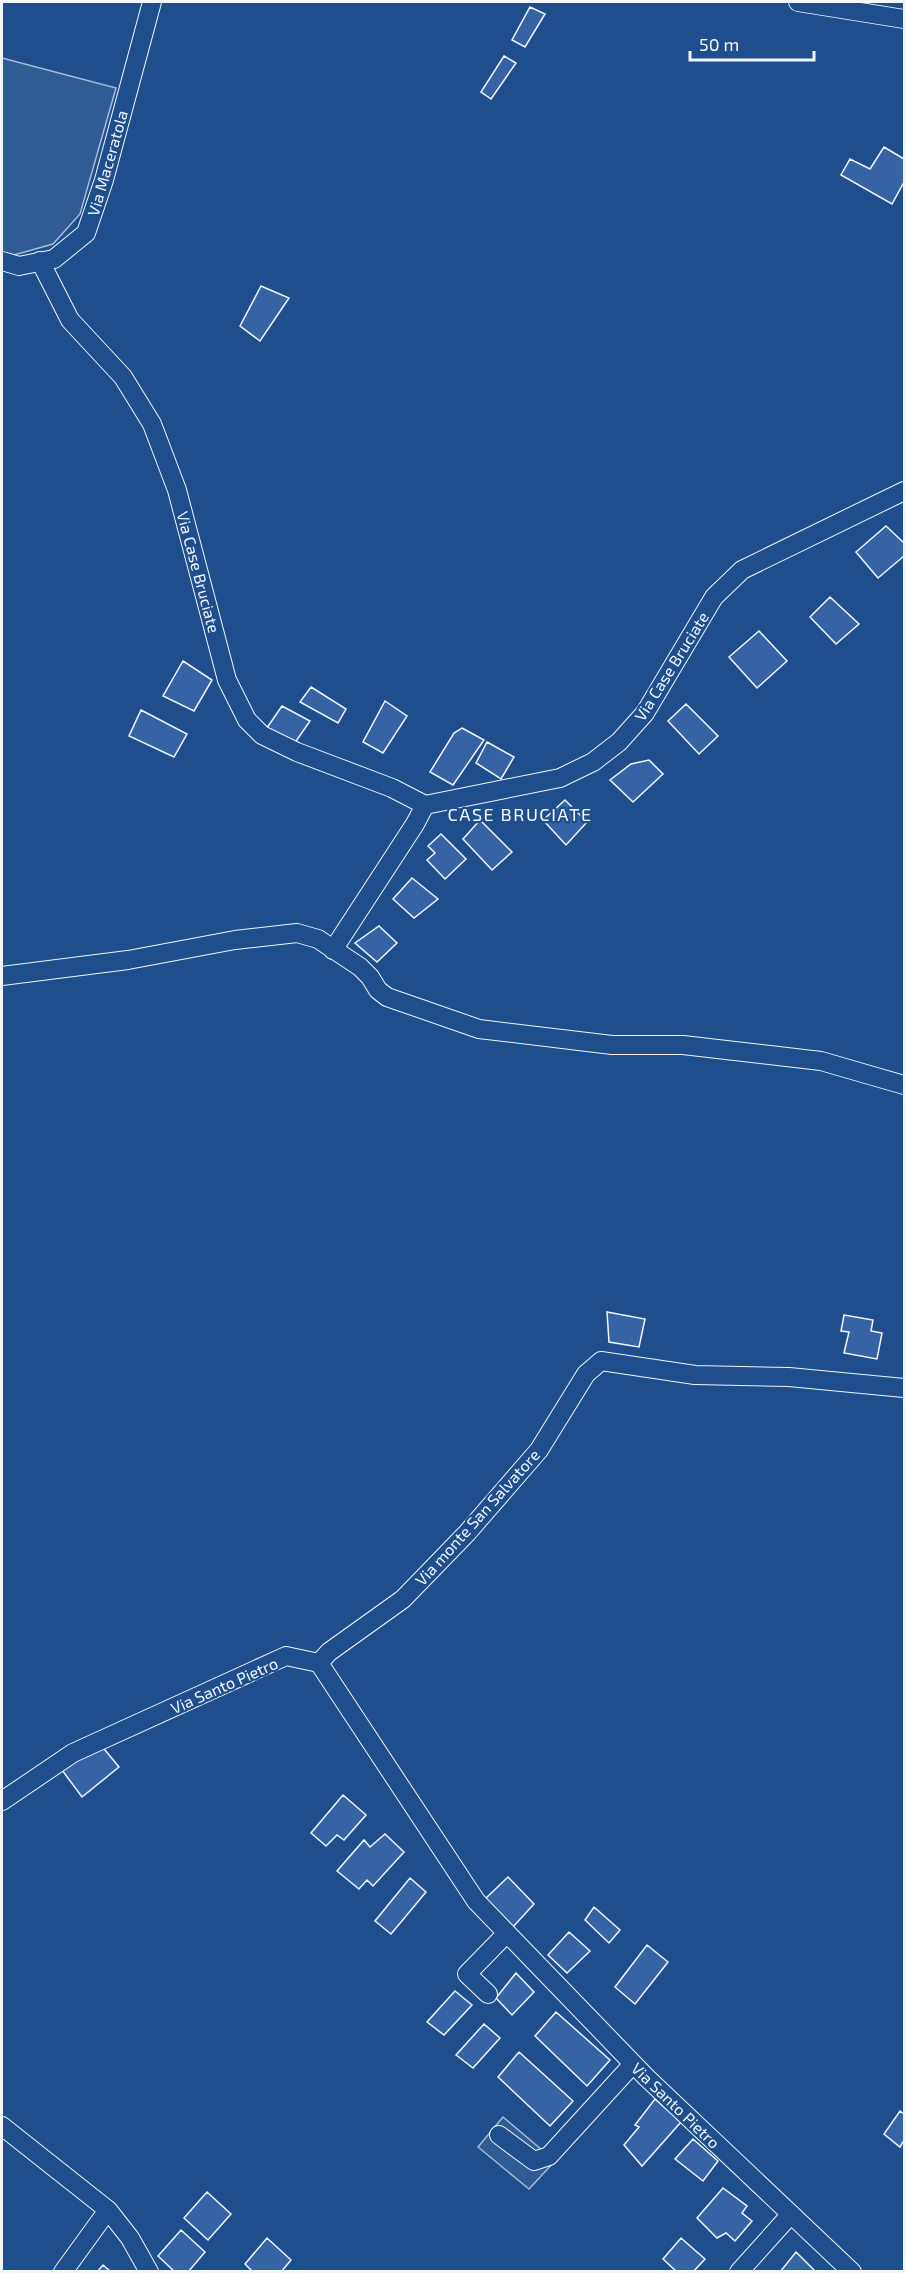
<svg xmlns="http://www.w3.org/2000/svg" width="906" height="2273" font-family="'Exo 2',sans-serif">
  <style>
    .built { fill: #305b95; stroke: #a8bbd7; stroke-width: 1.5 }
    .building { fill: #3563a3; stroke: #f2f6ff; stroke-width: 1.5 }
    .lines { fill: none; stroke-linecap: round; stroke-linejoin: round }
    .minor-casing { stroke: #f2f6ff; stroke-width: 20 }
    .minor { stroke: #1f4e8c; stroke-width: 18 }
    .labels { text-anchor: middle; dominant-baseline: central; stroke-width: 4.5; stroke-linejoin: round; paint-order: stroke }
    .street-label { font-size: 16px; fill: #f2f6ff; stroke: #1f4e8c }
    .neighbourhood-label { font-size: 18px; letter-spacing: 1.5px; fill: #f2f6ff; stroke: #1f4e8c }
  </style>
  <rect width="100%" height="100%" fill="#1f4e8c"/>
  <path class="built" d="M2,58l114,30 -36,126 -27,30 -39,11 -12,-3z
    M503,2117l52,44 -26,28 -51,-42z"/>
  <path class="building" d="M530,7l15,7 -20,33 -13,-7z
    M504,56l12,7 -25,36 -10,-7z
    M884,147l20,12v23l-12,22 -51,-29 9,-16 20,10z
    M261,286l28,12 -29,43 -20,-15z
    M886,526l18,17v13l-26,22 -22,-26z
    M830,597l29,27 -23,20 -26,-27z
    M759,631l28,30 -30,27 -28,-31z
    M183,661l29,19 -18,31 -31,-15z
    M311,687l35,22 -8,14 -38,-21z
    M385,701l22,15 -24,37 -20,-11z
    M686,704l32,32 -19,18 -31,-33z
    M282,706l28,15 -18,26 -28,-15z
    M141,710l46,24 -13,23 -45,-21z
    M462,728l22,12 -31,45 -23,-13 24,-39z
    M487,742l27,15 -13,22 -25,-16z
    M649,760l14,14 -30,28 -23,-22 21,-16z
    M565,800l22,22 -21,23 -23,-25z
    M480,820l32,32 -20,18 -29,-31z
    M441,834l25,25 -21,20 -18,-19 8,-7 -7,-7z
    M412,878l26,21 -24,19 -21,-19z
    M379,926l18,17 -20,19 -22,-19z
    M607,1312l38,7 -6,28 -30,-5z
    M844,1315l29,5 -2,11 11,2 -5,26 -33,-6 5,-21 -8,-1z
    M100,1744l19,23 -37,30 -20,-27z
    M343,1795l23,20 -22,25 -7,-5 -11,11 -15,-13z
    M385,1834l19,18 -31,34 -6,-6 -8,9 -22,-18 27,-31 6,7z
    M508,1877l26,27 -22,24 -27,-29z
    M410,1878l16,14 -35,42 -16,-13z
    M594,1907l26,23 -11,13 -24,-23z
    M569,1932l21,19 -23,22 -19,-18z
    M647,1945l21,17 -33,42 -20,-17z
    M516,1973l18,19 -22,23 -16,-17z
    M455,1991l17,14 -28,30 -17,-13z
    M556,2012l54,48 -23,26 -52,-50z
    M484,2024l16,14 -27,30 -17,-13z
    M519,2052l54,49 -23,25 -52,-49z
    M655,2099l26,23 -39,44 -18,-21 15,-18 -4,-2z
    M900,2111l4,3v26l-4,7 -16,-13z
    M693,2139l25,22 -15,20 -28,-22z
    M723,2188l24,18 -5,7 10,8 -17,20 -9,-8 -9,5 -20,-20z
    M207,2192l24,22 -23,26 -24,-22z
    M181,2230l24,22 -17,20h-13l-17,-16z
    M267,2238l24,22 -10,12h-28l-8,-8z
    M681,2238l24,21 -12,13h-16l-14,-13z
    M796,2252l20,20h-36z
    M103,2265l8,7h-14z"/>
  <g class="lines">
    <g class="minor-casing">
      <path id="minor" d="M798,2l106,17
        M2,261l17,5 35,-7 32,-26 18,-53 48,-178
        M40,261l30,59 53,57 29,47 25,66 50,190 20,40 15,15 35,17 95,36 33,17 135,-27 33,-16 26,-20 26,-29 69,-116 28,-27 162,-79
        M333,950l82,-126 10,-19
        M2,976l126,-16 107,-20 62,-7 21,6 42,28 10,10 8,13 9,7 92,32 133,16h71l138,16 83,24
        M319,1663l10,-11 74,-53 64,-66 72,-83 47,-76 15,-13 94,14 94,2 115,11
        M2,1801l71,-48 213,-97 33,7 157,238 171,177 205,194
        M488,1994l-21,-20 40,-41
        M2,2126l106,84 22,28 19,34
        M499,2135l35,26 15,-5 84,-92
        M63,2272l45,-62
        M739,2272l52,-58"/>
    </g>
    <use href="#minor" class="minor"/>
  </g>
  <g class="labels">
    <g class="street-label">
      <text transform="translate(107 163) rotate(-74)">Via Maceratola</text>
      <text transform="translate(199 572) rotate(75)">Via Case Bruciate</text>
      <text transform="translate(671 666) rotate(-58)">Via Case Bruciate</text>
      <text transform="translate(477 1517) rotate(-48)">Via monte San Salvatore</text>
      <text transform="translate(224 1685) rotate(-24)">Via Santo Pietro</text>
      <text transform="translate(676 2105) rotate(44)">Via Santo Pietro</text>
    </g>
    <g class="neighbourhood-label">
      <text x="520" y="814">CASE BRUCIATE</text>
    </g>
  </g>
  <rect width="906" height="2273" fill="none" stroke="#f2f6ff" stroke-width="6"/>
  <path d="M690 51v9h124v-9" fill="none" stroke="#f2f6ff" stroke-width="3"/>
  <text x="699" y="51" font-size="18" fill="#f2f6ff" stroke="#1f4e8c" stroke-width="4.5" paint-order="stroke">50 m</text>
</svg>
